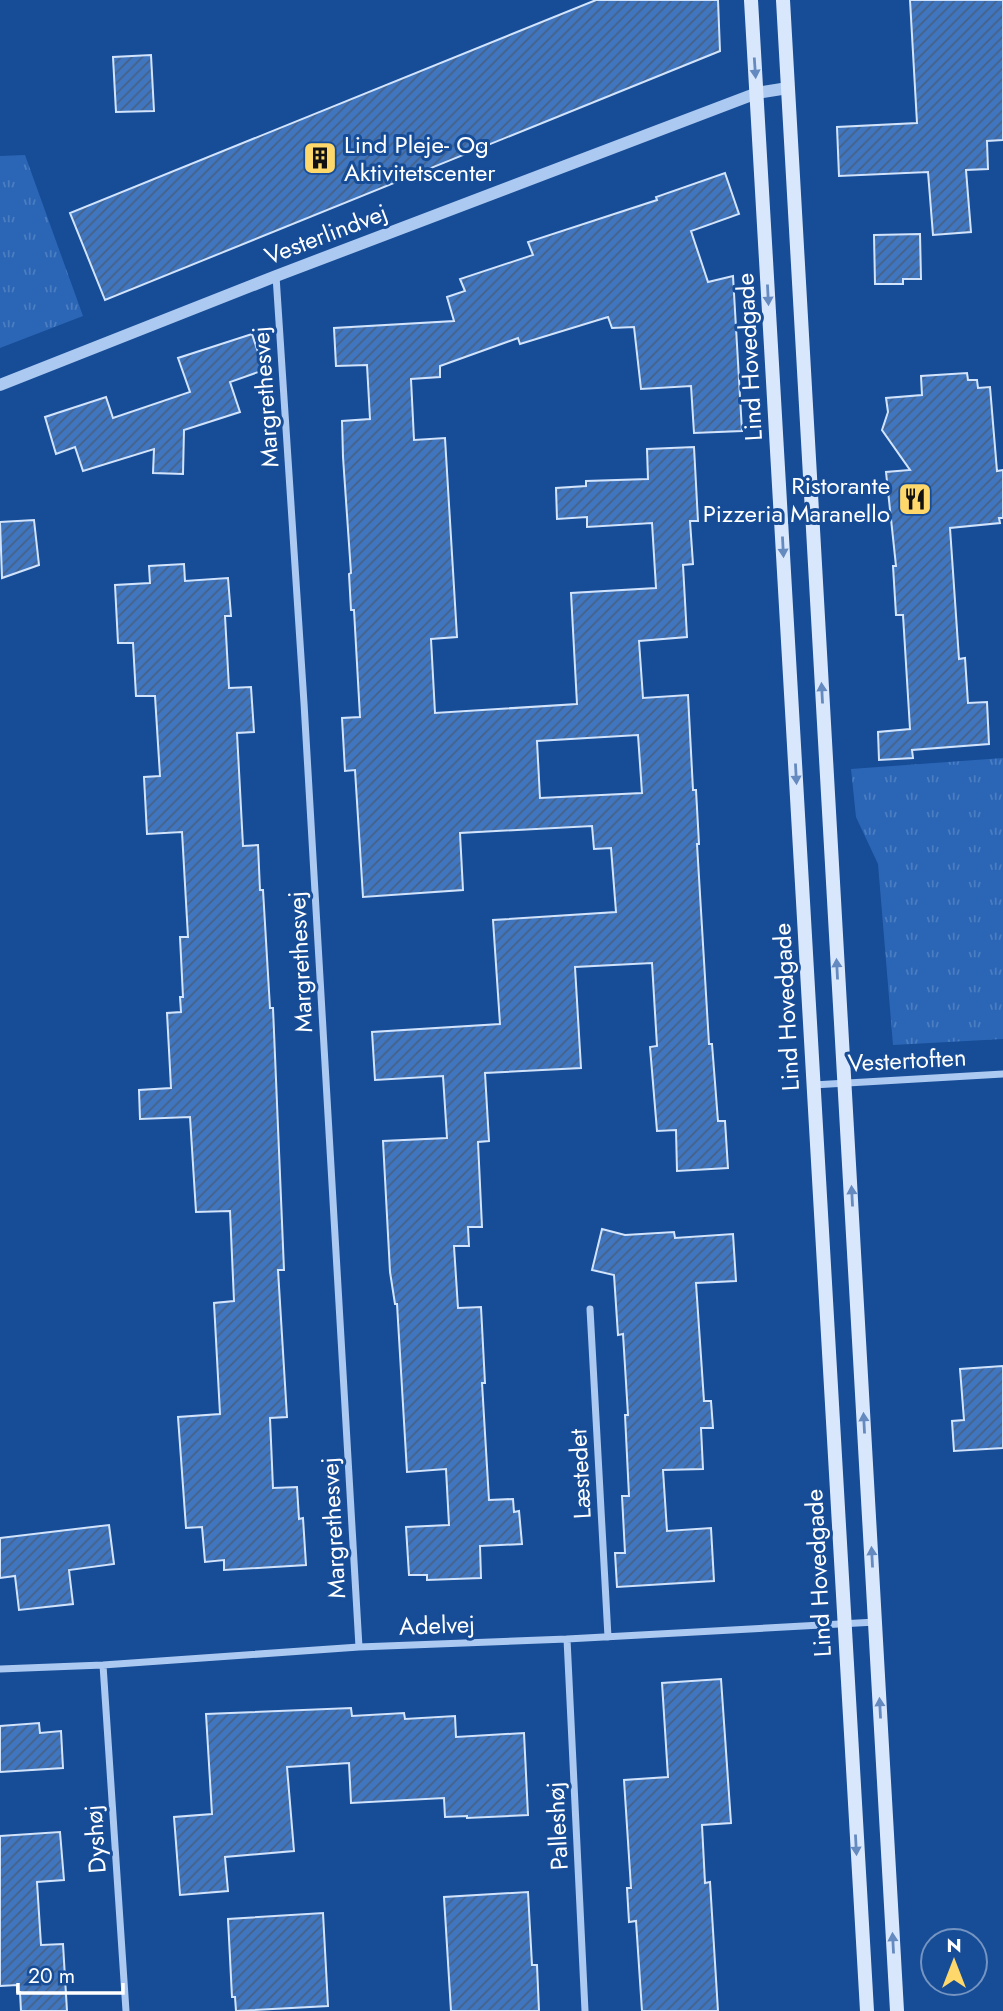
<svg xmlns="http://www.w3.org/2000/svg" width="1003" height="2011" font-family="Jost,sans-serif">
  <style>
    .grass { fill: url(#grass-tufts) }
    .building { fill: url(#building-hatch); stroke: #d2e4fc; stroke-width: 2; fill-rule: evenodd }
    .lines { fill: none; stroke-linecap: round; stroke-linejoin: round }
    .minor { stroke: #abc9f1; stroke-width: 7 }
    .tertiary { stroke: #abc9f1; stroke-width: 12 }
    .secondary { stroke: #d9e7fc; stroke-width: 14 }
    .oneway { fill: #658abf }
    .labels { text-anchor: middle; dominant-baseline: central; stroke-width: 6; stroke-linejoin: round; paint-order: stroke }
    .poi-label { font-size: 24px; fill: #fff; stroke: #174c97; text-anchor: start }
    .street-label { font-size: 24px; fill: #fff; stroke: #174c97 }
  </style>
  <defs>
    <pattern id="grass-tufts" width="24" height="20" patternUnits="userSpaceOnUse" patternTransform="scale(1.75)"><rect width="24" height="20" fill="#2b66b6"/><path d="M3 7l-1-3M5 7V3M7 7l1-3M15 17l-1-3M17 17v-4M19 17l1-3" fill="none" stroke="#4b7dc1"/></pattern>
    <pattern id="building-hatch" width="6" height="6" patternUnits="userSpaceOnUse" patternTransform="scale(1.75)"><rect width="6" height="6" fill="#4076bf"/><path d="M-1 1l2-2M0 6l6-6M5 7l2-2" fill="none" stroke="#466186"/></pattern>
  </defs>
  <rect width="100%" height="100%" fill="#174c97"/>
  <path class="grass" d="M25,155l58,161 -83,32v-192z
    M1003,758v281l-110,6 -15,-181 -22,-47 -5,-48z"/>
  <path class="building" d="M596,0h122l2,51 -615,249 -35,-87z
    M910,0h93v140l-16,1 1,28 -22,1 5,62 -38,3 -5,-63 -89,4 -2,-49 80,-4z
    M151,55l3,56 -38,1 -3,-55z
    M725,173l14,41 -48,17 17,51 25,-6 9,155 -48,2 -3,-47 -50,3 -7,-62 -22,1 -4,-11 -88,27 -2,-6 -78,28v11l-29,2 3,61 31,-2 12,199 -26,2 4,74 142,-9 -6,-111 85,-5 -4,-65 -65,4v-10l-30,2 -1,-31 30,-2v-5l62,-2 -1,-30 47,-2 4,74h-8l3,43 -10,1 4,72 -48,4 4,57 45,-3 5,95h3l3,54h-2l12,200h3l6,77h7l3,47 -51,3 -1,-41 -19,1 -7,-84 7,-1 -5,-83 -77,4 6,101 -96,5 4,68 -11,1 4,85h-14l1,19h-15l4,62 23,-1 4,76h-3l7,117 24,-1 1,13 5,-1 3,33 -42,2 1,32 -54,2v-5h-18l-3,-48 43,-2 -3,-56 -39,3 -10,-168h-2l-5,-32 -7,-131 64,-3 -4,-62 -68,4 -3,-48 128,-8 -7,-104 123,-8 -5,-64 -17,1 -2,-23 -132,7 3,57 -100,7 -8,-127 -10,1 -3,-53 18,-1 -6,-107h-3l-2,-36 2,-1 -8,-116 -1,-36 28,-2 -3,-54 -31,1 -2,-38 120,-7 -7,-24 18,-6 -5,-12 73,-24 -5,-13 129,-42 -1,-3zM638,735l4,58 -102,5 -3,-57z
    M920,234l1,45h-18v5h-28l-1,-49z
    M252,334l12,36 -34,12 10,30 -56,18 -1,44 -30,-1 1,-24 -71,22 -8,-24 -19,7 -11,-37 61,-20 7,21 77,-26 -12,-34z
    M967,373l1,7h9l1,8 12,-1 7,84 6,-1v48h-4l1,5 -50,5 9,131 6,-1 3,45 19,-1 2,42 -77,6 1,8 -34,2 -1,-28 32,-3 -7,-114h-7l-3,-49h3l-10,-94 24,-2 -28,-40 6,-18 -2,-14 36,-3 -1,-19z
    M34,520l5,45 -37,13 -2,-56z
    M184,564l1,17 43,-3 3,38h-6l4,72 22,-1 3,45 -17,1 6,113 15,-1 2,45h3l7,118h3l11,262h-6l9,147 -17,1 3,70 24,-1 2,32 4,-1 3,47 -82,5v-10l-19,2 -3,-35 -16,1 -8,-111 42,-3 -6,-111 20,-2 -4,-90 -34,1 -6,-95 -50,2 -1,-29 32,-2 -4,-75 14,-1 -1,-15h3l-3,-60h8l-6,-105 -35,2 -3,-57 16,-1 -5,-80h-19l-3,-53h-15l-3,-58 35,-2 -1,-17z
    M602,1229l23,6 49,-3 1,6 58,-4 3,47 -40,2 8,118h7l2,27h-12l2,41 -40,1 4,61 44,-3 3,53 -97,6 -2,-34h10l-3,-57h7l-4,-81h3l-5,-81 -5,1 -4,-60 -22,-5z
    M1003,1366v82l-49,3 -2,-30 12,-1 -4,-51z
    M109,1525l5,39 -45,6 4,34 -54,6 -4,-34 -15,2v-40z
    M721,1679l10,144 -29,2 3,58 5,-1 8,129h-76l-6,-90 -7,1 -2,-34h4l-7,-108 44,-3 -6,-94z
    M351,1708l1,8 52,-3 1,6 50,-3 1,21 68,-4 4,82 -61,3v-2l-22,1 -1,-19 -93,5 -2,-40 -62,4 7,84 -69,6 3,34 -48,4 -6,-78 38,-3 -6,-100z
    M39,1723l1,10 21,-2 2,37 -63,4v-46z
    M60,1832l4,48 -27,2 4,63 22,-1 4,67h-46l-1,-19h-3v-7l-17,1v-150z
    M528,1892l4,73h5l2,46h-88l-7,-114z
    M323,1913l5,93 -92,5 -1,-14h-3l-4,-78z"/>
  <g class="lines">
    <path class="minor" d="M276,276l28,427 55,944
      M813,1085l190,-11
      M590,1309l18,328
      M567,1639l18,372
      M103,1665l23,346
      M0,1669l103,-4 256,-18 208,-8 309,-17"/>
    <path class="tertiary" d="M0,385l276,-109 481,-183 31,-5"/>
    <path class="secondary" d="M751,0l116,2011
      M783,0l114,2011"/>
  </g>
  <defs><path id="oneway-solid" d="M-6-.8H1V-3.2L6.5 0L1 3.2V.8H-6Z" transform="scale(1.75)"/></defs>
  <g class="oneway">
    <use href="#oneway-solid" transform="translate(755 68) rotate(86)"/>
    <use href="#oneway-solid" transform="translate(768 295) rotate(87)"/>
    <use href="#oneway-solid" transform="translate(783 547) rotate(87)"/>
    <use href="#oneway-solid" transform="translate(822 693) rotate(-93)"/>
    <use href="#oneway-solid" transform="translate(796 774) rotate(87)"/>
    <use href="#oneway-solid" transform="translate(837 969) rotate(-93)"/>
    <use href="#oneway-solid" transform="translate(852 1196) rotate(-93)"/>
    <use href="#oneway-solid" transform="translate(864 1423) rotate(-93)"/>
    <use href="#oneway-solid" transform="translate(872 1557) rotate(-93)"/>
    <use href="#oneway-solid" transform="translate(880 1708) rotate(-93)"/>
    <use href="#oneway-solid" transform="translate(856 1845) rotate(87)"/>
    <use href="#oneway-solid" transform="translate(893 1943) rotate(-93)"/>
  </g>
  <defs>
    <g id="building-square" transform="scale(1.75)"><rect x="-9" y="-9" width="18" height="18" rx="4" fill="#ffd86b" stroke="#174c97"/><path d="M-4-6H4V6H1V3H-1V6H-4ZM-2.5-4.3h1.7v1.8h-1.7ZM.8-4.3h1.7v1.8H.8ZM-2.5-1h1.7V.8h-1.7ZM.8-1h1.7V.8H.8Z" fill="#111"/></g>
    <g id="restaurant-square" transform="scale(1.75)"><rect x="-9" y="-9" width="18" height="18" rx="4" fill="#ffd86b" stroke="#174c97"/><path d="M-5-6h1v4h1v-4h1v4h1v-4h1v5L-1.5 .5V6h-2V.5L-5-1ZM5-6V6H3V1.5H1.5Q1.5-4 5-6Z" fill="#111"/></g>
  </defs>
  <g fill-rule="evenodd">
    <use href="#building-square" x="320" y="158"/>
    <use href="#restaurant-square" x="915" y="499"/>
  </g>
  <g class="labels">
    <g class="poi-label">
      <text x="344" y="144">Lind Pleje- Og<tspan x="344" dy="28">Aktivitetscenter</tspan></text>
      <text x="890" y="485" text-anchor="end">Ristorante<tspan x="890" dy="28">Pizzeria Maranello</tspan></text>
    </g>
    <g class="street-label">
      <text transform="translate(326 234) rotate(-21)">Vesterlindvej</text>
      <text transform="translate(749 357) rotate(-93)">Lind Hovedgade</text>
      <text transform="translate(265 397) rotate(-94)">Margrethesvej</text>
      <text transform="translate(300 962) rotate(-93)">Margrethesvej</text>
      <text transform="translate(786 1007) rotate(-93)">Lind Hovedgade</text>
      <text transform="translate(907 1060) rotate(-3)">Vestertoften</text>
      <text transform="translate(580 1474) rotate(-93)">Læstedet</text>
      <text transform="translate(333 1528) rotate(-93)">Margrethesvej</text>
      <text transform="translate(818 1573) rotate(-93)">Lind Hovedgade</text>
      <text transform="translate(437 1625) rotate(-2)">Adelvej</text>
      <text transform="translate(557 1826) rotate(-93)">Palleshøj</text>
      <text transform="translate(95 1839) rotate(-94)">Dyshøj</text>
    </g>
  </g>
  <g transform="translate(954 1962)"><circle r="33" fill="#174c97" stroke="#7494c1" stroke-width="2"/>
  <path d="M0-5L12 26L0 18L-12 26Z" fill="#ffd86b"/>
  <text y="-10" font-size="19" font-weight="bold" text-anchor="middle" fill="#ffffff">N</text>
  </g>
  <path d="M18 1983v10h105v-10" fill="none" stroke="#ffffff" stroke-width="3.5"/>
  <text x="28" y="1983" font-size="21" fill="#ffffff" stroke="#174c97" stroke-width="5" paint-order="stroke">20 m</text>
</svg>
